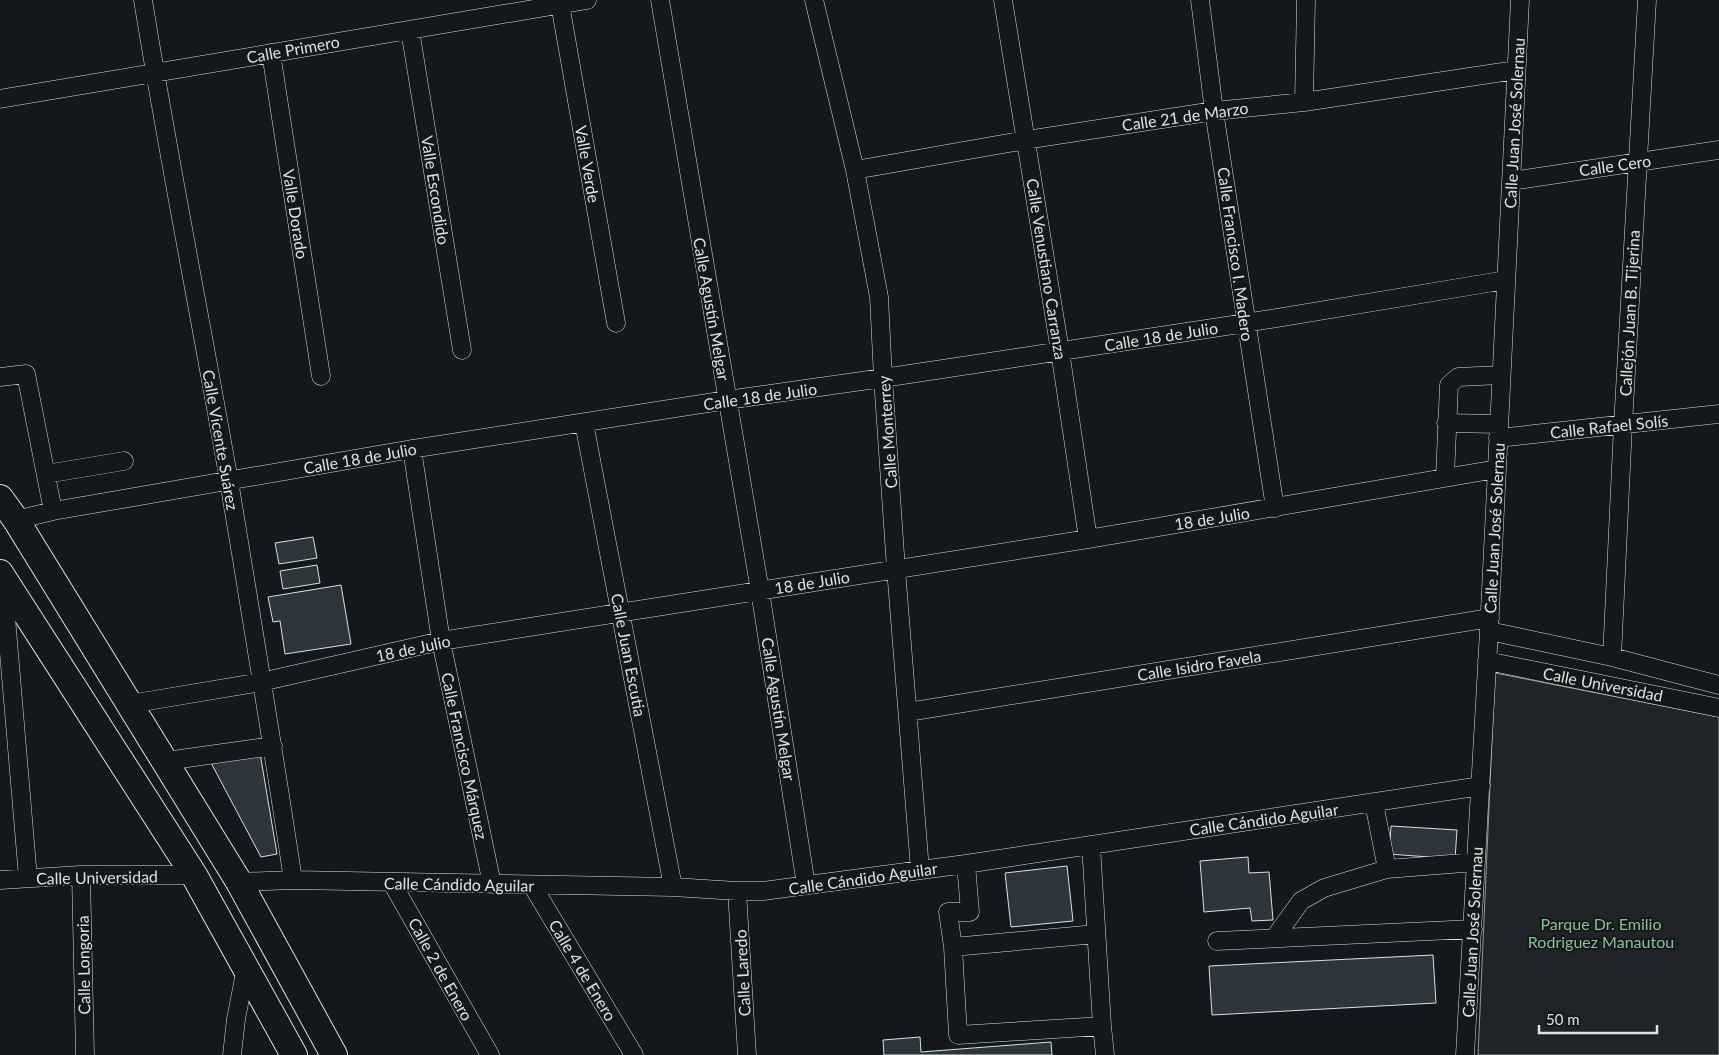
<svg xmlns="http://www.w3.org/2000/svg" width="1719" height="1055" font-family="Lato,sans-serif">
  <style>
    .green { fill: #202428; stroke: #939e99 }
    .building { fill: #2c363c; stroke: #d8e6dc }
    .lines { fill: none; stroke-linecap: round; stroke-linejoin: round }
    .minor-casing { stroke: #d8e6dc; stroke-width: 19 }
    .highway-casing { stroke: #d8e6dc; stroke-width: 28 }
    .minor { stroke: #14181c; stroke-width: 18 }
    .highway { stroke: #14181c; stroke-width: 26 }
    .labels { text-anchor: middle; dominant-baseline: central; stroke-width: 4; stroke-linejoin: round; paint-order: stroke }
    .street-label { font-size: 16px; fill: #d8e6dc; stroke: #14181c }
    .park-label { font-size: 16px; fill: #8ac095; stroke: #14181c }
  </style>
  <rect width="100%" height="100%" fill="#14181c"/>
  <path class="green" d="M1495,673l224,44v338h-241z"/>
  <path class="building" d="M313,537l4,21 -38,6 -4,-21z
    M317,565l3,18 -37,6 -3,-18z
    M341,585l10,59 -66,10 -5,-33 -7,1 -5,-25z
    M260,753l17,101 -16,3 -51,-96z
    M1391,826l66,4 -2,29 -66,-5z
    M1248,857l1,16 20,-1 4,48 -21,1 -2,-13 -46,4 -4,-51z
    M1067,866l6,55 -62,6 -6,-54z
    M1433,955l3,48 -224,12 -3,-49z
    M920,1037l1,15 130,-10 1,13h-168l-1,-15z"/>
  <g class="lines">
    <g class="minor-casing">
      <path id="minor" d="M143,0c26,161 58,321 86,481 22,133 44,266 64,399
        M660,0l100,591 46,294
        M814,0l41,170 24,127 4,81 13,191 24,301
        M1003,0l57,351 28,188
        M1200,0l14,111 61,397
        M560,4l56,319
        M410,30l52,320
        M271,53l50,323
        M0,99l587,-99
        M1304,102l2,-102
        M855,170l171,-30 188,-29 90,-9 212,-32
        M1511,181l208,-31
        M0,377l26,-3 27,137
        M584,423l89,464
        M1446,423l53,1
        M1498,438l221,-24
        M412,449l29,192 51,243
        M46,474l78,-13
        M1445,477l4,-92 9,-8 43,-2
        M16,520l37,-9 359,-62 315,-49 156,-22 363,-55 260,-43
        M3,582l25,296
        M1489,631l123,26 107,28
        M1612,657l11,-232 24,-425
        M1487,661l232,47
        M130,704l131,-22 180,-41 647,-102 409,-70
        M908,712l582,-94
        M166,761l107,-15
        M1374,803l13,66 89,-7
        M1091,845l11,181 -144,9 -5,-88 143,-13
        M81,875l4,180
        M0,880l81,-5h113
        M239,882l54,-2 380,7 64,4h26l203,-27 515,-78
        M392,883l98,172
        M532,885l102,170
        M737,891l10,164
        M1275,937l26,-36 23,-13 63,-19
        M1217,941l256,-12
        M953,947l-5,-35h22l-4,-48
        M1102,1026l3,29
        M232,1055l4,-36 10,-51
        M1465,1055l24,-424 31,-631"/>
    </g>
    <g class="highway-casing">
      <path id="highway" d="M0,498l16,22 223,362 95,173
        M0,573l194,302 100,180"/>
    </g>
    <use href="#minor" class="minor"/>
    <use href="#highway" class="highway"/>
  </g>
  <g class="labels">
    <g class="street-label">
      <text transform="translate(293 49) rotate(-10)">Calle Primero</text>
      <text transform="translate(1185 116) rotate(-8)">Calle 21 de Marzo</text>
      <text transform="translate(1514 123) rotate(-87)">Calle Juan José Solernau</text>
      <text transform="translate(588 164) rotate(80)">Valle Verde</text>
      <text transform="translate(1615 165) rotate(-8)">Calle Cero</text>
      <text transform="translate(436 190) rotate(81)">Valle Escondido</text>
      <text transform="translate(296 214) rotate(81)">Valle Dorado</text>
      <text transform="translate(1236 254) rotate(82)">Calle Francisco I. Madero</text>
      <text transform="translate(1047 269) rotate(81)">Calle Venustiano Carranza</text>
      <text transform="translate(712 309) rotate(80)">Calle Agustín Melgar</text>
      <text transform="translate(1629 313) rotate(-87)">Callejón Juan B. Tijerina</text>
      <text transform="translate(1161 336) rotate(-9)">Calle 18 de Julio</text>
      <text transform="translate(760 396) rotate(-8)">Calle 18 de Julio</text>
      <text transform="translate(1609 426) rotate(-6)">Calle Rafael Solís</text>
      <text transform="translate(887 432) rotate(-94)">Calle Monterrey</text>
      <text transform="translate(221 440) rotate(80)">Calle Vicente Suárez</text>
      <text transform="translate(360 458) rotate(-10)">Calle 18 de Julio</text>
      <text transform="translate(1212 518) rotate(-9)">18 de Julio</text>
      <text transform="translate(1494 528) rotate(-87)">Calle Juan José Solernau</text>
      <text transform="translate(812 582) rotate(-9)">18 de Julio</text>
      <text transform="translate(413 648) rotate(-12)">18 de Julio</text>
      <text transform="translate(629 655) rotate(79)">Calle Juan Escutia</text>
      <text transform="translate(1199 665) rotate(-9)">Calle Isidro Favela</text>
      <text transform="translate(1603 684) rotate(11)">Calle Universidad</text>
      <text transform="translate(779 709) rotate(81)">Calle Agustín Melgar</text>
      <text transform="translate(465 756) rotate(78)">Calle Francisco Márquez</text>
      <text transform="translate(1264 819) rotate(-8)">Calle Cándido Aguilar</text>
      <text transform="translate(97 877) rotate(-1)">Calle Universidad</text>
      <text transform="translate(863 878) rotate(-8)">Calle Cándido Aguilar</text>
      <text transform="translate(459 884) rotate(1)">Calle Cándido Aguilar</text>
      <text transform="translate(1472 932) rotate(-87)">Calle Juan José Solernau</text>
      <text transform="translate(83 965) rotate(-91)">Calle Longoria</text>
      <text transform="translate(441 969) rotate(61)">Calle 2 de Enero</text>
      <text transform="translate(583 970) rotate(59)">Calle 4 de Enero</text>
      <text transform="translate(742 973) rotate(-93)">Calle Laredo</text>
    </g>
    <g class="park-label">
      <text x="1601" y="923">Parque Dr. Emilio<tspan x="1601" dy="18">Rodriguez Manautou</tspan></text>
    </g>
  </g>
  <path d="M1539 1025v8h118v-8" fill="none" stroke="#d8e6dc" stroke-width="2.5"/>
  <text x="1546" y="1025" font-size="15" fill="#d8e6dc" stroke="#14181c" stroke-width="4" paint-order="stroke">50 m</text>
</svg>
